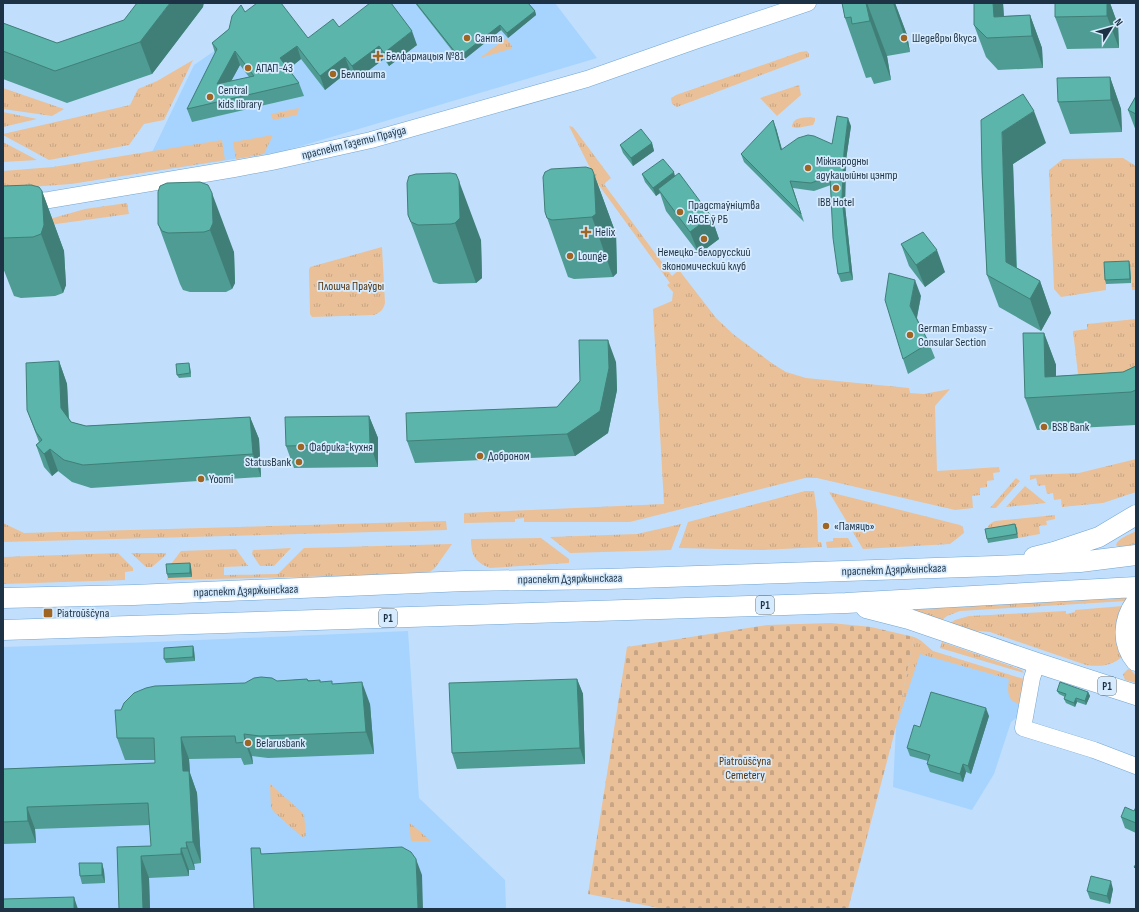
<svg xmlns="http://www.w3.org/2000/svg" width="1139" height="912" font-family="'Sofia Sans Condensed',sans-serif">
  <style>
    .built { fill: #a6d4fe }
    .grass { fill: url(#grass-tufts) }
    .cemetery { fill: url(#cemetery-stones) }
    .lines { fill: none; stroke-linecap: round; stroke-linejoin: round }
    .minor-casing { stroke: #73a5d2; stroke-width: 17 }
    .major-casing { stroke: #73a5d2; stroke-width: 21 }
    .minor { stroke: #fff; stroke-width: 16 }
    .major { stroke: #fff; stroke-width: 20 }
    .wall { fill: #4e9c93; fill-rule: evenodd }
    .shaded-wall { fill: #407f78 }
    .building { fill: #5bb5ab; stroke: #407f78; fill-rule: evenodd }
    .poi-dot { fill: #9f6623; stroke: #d7ebfe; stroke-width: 1.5 }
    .labels { text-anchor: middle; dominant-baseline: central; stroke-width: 3.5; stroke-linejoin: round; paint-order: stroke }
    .shield { fill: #d7ebfe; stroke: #556a7c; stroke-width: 1 }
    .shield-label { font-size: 11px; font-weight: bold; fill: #1d3244 }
    .poi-label { font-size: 12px; fill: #1d3244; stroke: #d7ebfe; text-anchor: start }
    .street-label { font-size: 12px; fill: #1d3244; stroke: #d7ebfe }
    .park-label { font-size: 12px; fill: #54320a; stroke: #d7ebfe }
  </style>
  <defs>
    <pattern id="grass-tufts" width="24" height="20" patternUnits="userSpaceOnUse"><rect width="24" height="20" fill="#e9c098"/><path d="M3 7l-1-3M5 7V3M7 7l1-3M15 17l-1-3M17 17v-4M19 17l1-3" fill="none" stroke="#c7a584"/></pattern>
    <pattern id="cemetery-stones" width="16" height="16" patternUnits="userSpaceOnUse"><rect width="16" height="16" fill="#e9c098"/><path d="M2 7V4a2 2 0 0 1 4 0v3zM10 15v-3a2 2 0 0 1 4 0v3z" fill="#c7a584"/></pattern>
  </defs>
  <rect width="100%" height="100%" fill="#c1dffc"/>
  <path class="built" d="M375,3h180l42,55 -316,94 -139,21 52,-108 26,-18 93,2z
    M408,631l11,167 86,82 1,29h-503v-262l150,-5z
    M912,646l109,35 -2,35 -8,6 -17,52 -22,36 -79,-23 3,-60z"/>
  <path class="grass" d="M506,38l7,10 -33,10z
    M807,51l2,3v3l-132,50 -5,-3 -1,-6 5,-3 124,-43z
    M193,60l-29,60 -20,4 -15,21 -80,15 -46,-25v-1l127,-29 8,-16 19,-8z
    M799,85l2,10 -24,21 -17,-18z
    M3,88l61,21 -12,7 -49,-7z
    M299,108l-2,7 -24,5 -2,-6z
    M3,112l34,7 -34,8z
    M810,117l5,1v3l-2,4 -16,3 -5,-1c1,-10 10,-9 18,-10z
    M569,126l4,1 38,51 -7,6 68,92 7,-6 37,48 17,16 40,30 13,8 20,6 103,10 1,5 14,1 26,-5 -15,17 2,65 62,-4 1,5 -7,1 1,7 -7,1v6l-7,1v7l-8,1 1,12 -18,2 -138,-32h-12l-175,44h-106v-4l-9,1v3l-51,1v-10l200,-9 -11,-195 19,-8 1,-9 -6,-7 3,-2 -72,-99z
    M273,135l-9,19 -28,5 -3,-17z
    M222,140l3,20 -154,24 -68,5v-18l50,-4z
    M3,142l34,18 -34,2z
    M1123,158l13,8v124h-4l-2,-25 -25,1 1,24 -45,7 -7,-8 -5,-119 14,-11z
    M127,203l2,11 -80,11 -3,-5 39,-11z
    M382,247l3,56c-2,7 -4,9 -11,12l-62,2 -2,-3 -1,-44 1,-3z
    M1136,319v48l-10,5 -43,5 -5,-3 -5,-43 14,-2v-5z
    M1136,459v33l-33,11 -41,4 -1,-8 -7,1 -1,-7 -6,1 -2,-9 -7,1 -2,-8 -6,2v-5l49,-2z
    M1016,478l4,3 -24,27h-6z
    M1025,486l21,17 -40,4z
    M805,491h9l3,20 1,31h3l1,5 -60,3 -83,-2 9,-26z
    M829,492l131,33 3,2 1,6 -14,11 -87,5z
    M1055,515v4l-9,2 1,4 -8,1 1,8 -22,4 -31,-5c-1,-6 2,-9 8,-12z
    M446,521l1,9 -444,12v-19l21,10z
    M681,524l-10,26 -101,3 -20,-16 87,-3z
    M1136,531v13l-17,3 -3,-2c2,-7 13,-10 20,-14z
    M541,538l28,21v4l-79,5c-15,-6 -19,-13 -19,-29z
    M833,538h15l5,9 -26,1 -1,-6 7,-1z
    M452,544l-17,24 -8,6 -260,6v-2l25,-1 -24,-9 13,-17 55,-2 12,17 -24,1v8l54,-1 26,-26z
    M291,548l-17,18h-14l-8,-12 1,-4z
    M118,553l15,15v3l-8,1v8l-122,4v-27z
    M131,553h35v2l-14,12h-6z
    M1130,594l-4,7 -166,10 -13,5 -6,5 -29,-10 -1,-2z
    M1123,606c-9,18 -10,33 -1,51 -11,9 -22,10 -36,8l-96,-33 -23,-2 -18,-6 6,-4 14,-4 97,-5v3l9,-2v-2z
    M914,637l6,3 13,11 94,29 -3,24c-17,0 -17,-12 -15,-25l-89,-25 -24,73z
    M942,642l80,28 2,3 -84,-25z
    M1128,669l3,1 5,6v7l-11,-3 -2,-6z
    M270,784l34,30 2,22 -4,1 -28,-25 -3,-4z
    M409,822l22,19h-20z"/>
  <path class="cemetery" d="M831,623l40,4 43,10 -18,90 -48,182h-184l-76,-15 39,-247 140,-22z"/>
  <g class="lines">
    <g class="minor-casing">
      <path id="minor" d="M3,204l46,-4 185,-31 38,-7 99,-22 216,-61 108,-38 113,-38
        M1037,663l-5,15 -9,50 71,22 42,16"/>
    </g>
    <g class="major-casing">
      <path id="major" d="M1034,557l20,-5 45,-15 37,-22
        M3,598l131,-3 331,-14 142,-2 389,-13 84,-4 56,-7
        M1136,602c-13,18 -15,41 0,59
        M866,608l43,11 128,44 99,32
        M3,630l843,-27 290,-16"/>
    </g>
    <use href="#minor" class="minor"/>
    <use href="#major" class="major"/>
  </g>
  <path class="wall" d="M415,3h113l7,8 1,4 -28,23 -7,-8 -40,32z
    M842,3h53l12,32 3,17 -23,4 4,24 -17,4 -3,-7 -5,1 -21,-60z
    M974,3h29l1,13 26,-1 12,33 1,20 -45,2 -12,-13 -12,-32z
    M1055,3h55l8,22 1,23 -52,1 -12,-32z
    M203,7l-51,67 -85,29 -64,-24v-56l54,20z
    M245,12l63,26 31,-11 78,18 -28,21 -5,-7 -27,20 -7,-9 -25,20 -24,-31 -13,10 11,14 5,13 -112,26 -5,-13 28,-56 -3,-10 17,-14zM240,65l9,12 -18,4z
    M1110,77l11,32 1,23 -52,2 -12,-32z
    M1136,96v35l-8,-21z
    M851,126l-5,34 -1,46 8,74 -12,2 -3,-8 -7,-89 -17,6 -21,-3 11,34 -60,-60 -3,-8 35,-26 6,21 50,-5z
    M652,143l2,8 -21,15 -10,-13 -3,-8z
    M1046,143l-33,21 4,104 23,13 11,32 -10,18 -42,-24 -12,-32 -5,-103z
    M594,174l22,60 1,39 -4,4 -39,2 -6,-2 -23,-65z
    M642,174l33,2 36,40 8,23 -20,15 -33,-43 -6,-18 -4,3 -11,-14z
    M167,183l67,69 1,31 -3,6 -6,3h-36l-7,-2 -3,-6 -22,-60z
    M407,183l74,57 1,38 -6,5 -37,1 -6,-2 -25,-67z
    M3,186l39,5 22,60 2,34 -3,8 -8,3 -34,2 -7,-2 -11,-28z
    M901,244l44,28 -20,15 -16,-21z
    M1130,265l1,18 -25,1 -1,-4z
    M921,296l-4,22 12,25 6,15 -27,16 -5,-15z
    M1044,333l12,32v11l67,-4 13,-6v59l-99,5 -12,-32z
    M59,361l8,23 2,34 2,4 15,4 164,-9 9,22 2,38 -170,11 -19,-6 -14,-11 -6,5 -8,-9 -8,-22 3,-3 -12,-32z
    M616,362l1,28 -9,43 -33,23 -160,7 -8,-22 150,-34 23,-26z
    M190,367l1,10 -12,1 -2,-3z
    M369,416l9,22v29l-84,1 -8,-22z
    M1015,524l2,4 1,10 -30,5 -1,-4z
    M190,563l1,4 1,10 -24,1 -1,-4z
    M193,646l1,4 1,11 -29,2 -2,-4z
    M307,679l1,1 25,4 37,20 4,50 -106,4 -16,-2 1,8 -9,1 -3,-7 -52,1 1,14 7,20 4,70 -7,1 1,6h-6v6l-40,2 1,31h-31l-2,-62 34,-1 -1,-21 -115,4 1,14 -33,1v-75l152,-6v-3h-30l-8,-22 4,-28 124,-27z
    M577,679l6,15 2,70 -128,5 -5,-16z
    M1057,691l31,1 2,4 -4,9 -9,-3 -2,5 -9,-4 -2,-4 1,-2 -6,-3z
    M989,716l-18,58 -5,-2 -3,10 -33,-10 -3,-8 1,-3 -18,-5 -3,-8 13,-21z
    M1136,807v26l-11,-5 -4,-11 13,-6z
    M102,863l2,8 1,12 -23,1 -2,-8z
    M1113,889l-3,15 -20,-5 -3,-8z"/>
  <path class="shaded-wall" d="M170,3h34l-1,4 -51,67 -12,-32z
    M866,3h1l20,53 4,24 -21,-59z
    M893,3h2l12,32 3,17z
    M993,3h10l2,34 -11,-20z
    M1107,3h3l8,22 1,23 -12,-32z
    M535,11l1,4 -28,23 -1,-5z
    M1030,15l12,33 1,20 -11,-32z
    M500,25l1,5 -40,32 -2,-5z
    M412,31l5,14 -28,21 -5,-13z
    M297,46l4,13 -16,13 -5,-14z
    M379,46l5,13 -27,20 -5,-13z
    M235,51l5,14 -18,33 -5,-14z
    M345,57l5,13 -25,20 -5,-14z
    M1110,77l11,32 1,23 -11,-32z
    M1034,111l12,32 -33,21 4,128 -11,-30 -4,-130z
    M848,118l3,8 -5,34 -1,46 8,74 -3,-8 -8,-74 2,-46z
    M773,120l3,8 8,30 -3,-8z
    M652,143l2,8 -21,15 -2,-8z
    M674,172l2,8 -18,9 2,4 -4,3 -3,-8z
    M594,174l22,60 1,39 -4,4 -21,-60z
    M459,181l22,59 1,38 -6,5 -21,-60z
    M42,191l22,60 2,34 -3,8 -22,-59z
    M212,193l22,59 1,31 -3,6 -22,-59z
    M711,216l8,23 -20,15 -9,-22z
    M937,250l8,22 -20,15 -9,-22z
    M1129,261l1,4 1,18 -1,-4z
    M915,280l6,16 -5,25 -6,-15z
    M1040,281l11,32 -10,18 -11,-32z
    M1044,333l12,32v31l-11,-19z
    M608,340l8,22 1,28 -9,43 -33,23 -8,-22z
    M59,361l8,23 2,46 -8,-22z
    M189,363l1,4 1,10 -1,-4z
    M369,416l9,22v29l-8,-23z
    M250,417l9,22 2,38 -8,-23z
    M50,449l8,22 -6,5 -8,-22z
    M190,563l1,4 1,10 -2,-4z
    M193,646l1,4 1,11 -2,-4z
    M577,679l6,15 2,70 -5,-16z
    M362,682l8,22 4,50 -8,-22z
    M1088,692l2,4 -4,9 -1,-4z
    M1076,698l1,4 -2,5 -1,-4z
    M986,708l3,8 -18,58 -3,-8z
    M244,734l8,22 1,8 -8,-22z
    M181,737l8,22 1,14 7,20 4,70 -8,-21 -10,-71z
    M963,764l3,8 -3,10 -3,-8z
    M27,807l8,22 1,14 -8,-22z
    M186,842l8,22 1,6 -8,-22z
    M181,848l8,22v6l-8,-22z
    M141,856l8,22 1,31h-7z
    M416,859l6,16 1,34h-5z
    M102,863l2,8 1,12 -3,-8z
    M1111,881l2,8 -3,15 -3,-8z
    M74,897l4,12h-4z"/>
  <path class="building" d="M137,3h33l-30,39 -85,29 -52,-20v-28l54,20 67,-23z
    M257,3h24l27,35 25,-19 6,8 31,-24h21l21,28 -28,22 -5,-7 -27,20 -7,-9 -25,19 -23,-30 -17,12 19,25 -112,26 30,-60 -5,-6 17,-14 3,-13 9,-11 4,7zM235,51l19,25 -37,8z
    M416,3h112l7,8 -28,22 -7,-8 -41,32z
    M842,3h24l4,18 -18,3 -1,-7 -6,1z
    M974,3h19l1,14 36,-2 2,21 -45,2 -13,-13z
    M1055,3h52v13l-52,1z
    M1110,77l1,23 -53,2 -1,-24z
    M1023,94l11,17 -32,21 4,130 34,19 -10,18 -43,-24 -5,-103 -1,-52z
    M1136,96v18l-8,-4z
    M837,116l11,2 -4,34 -2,46 8,74 -12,2 -5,-36 -3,-62 -19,7 -21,-2 11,33 -60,-60 32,-34 8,30 17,-12 10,-3 6,1 18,8z
    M641,129l11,14 -21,15 -11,-13z
    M663,159l11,13 -21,16 -11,-14z
    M586,167l6,2 2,5 2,40 -4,3 -40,3 -5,-2 -2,-6 -2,-35 2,-5 6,-3z
    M450,173l6,1 3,7 1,37 -5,5 -4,1 -33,1 -7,-3 -3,-7 -1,-32 2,-7 7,-2z
    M679,173l32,43 -21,16 -32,-43z
    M200,182l8,3 4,8 1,30 -3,7 -6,2 -36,1 -6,-2 -4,-7v-32l2,-6 7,-3z
    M31,185l8,2 3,4 2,34 -3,9 -8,3 -30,1v-52z
    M923,232l14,18 -21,15 -15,-21z
    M1129,261l1,18 -25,1 -1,-18z
    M889,273l26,7 -5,26 19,37 -26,16 -18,-59z
    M1023,333h21l1,44 78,-5 13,-6v24l-5,2 -106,6z
    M579,340h29l1,28 -9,43 -33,23 -160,7 -1,-28 151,-6 23,-26z
    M59,361l2,47 10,14 15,4 164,-9 3,37 -170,11 -19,-5 -14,-11 -6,5 -8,-9 6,-5 -6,-8 -9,-22 -1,-47z
    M189,363l1,10 -13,2 -1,-11z
    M369,416l1,28 -84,2 -1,-29z
    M1015,524l2,10 -30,5 -2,-10z
    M190,563v10l-23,1 -1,-10z
    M193,646v11l-29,2v-11z
    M261,677l11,1 5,3 30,-2 1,2 12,-1v2l12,-1v3l30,-2 4,50 -106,4 -16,-2 1,8 -9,1 -1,-7 -54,1 2,34h6l4,71h-7l1,6h-6v6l-40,2 2,53h-24l-2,-62 34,-1 -3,-43 -121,4 1,14 -25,1v-53l152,-6 -1,-25h-37l-2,-28h6l3,-7 10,-10 12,-5 9,-2 90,-3 9,-5z
    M577,679l3,69 -128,5 -3,-70z
    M1060,682l28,10 -3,9 -9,-3 -2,5 -10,-4 2,-5 -9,-3z
    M931,692l55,16 -18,58 -5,-2 -3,10 -33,-10 3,-9 -23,-7 7,-23 6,2z
    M1125,807l9,4 2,-4v16l-15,-6z
    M402,847l9,5 5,7 2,50h-164l-3,-61h9l1,6z
    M79,863h23v12l-22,1z
    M1136,864v5l-2,-2z
    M1091,876l20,5 -4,15 -20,-5z
    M74,897v12h-71v-10z"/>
  <g class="poi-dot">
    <circle cx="467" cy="38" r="4"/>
    <circle cx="904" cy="38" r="4"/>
    <path d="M376 50h4v4h4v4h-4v4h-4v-4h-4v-4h4z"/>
    <circle cx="248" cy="68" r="4"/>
    <circle cx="333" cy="74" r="4"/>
    <circle cx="210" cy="97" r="4"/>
    <circle cx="808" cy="168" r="4"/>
    <circle cx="836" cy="188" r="4"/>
    <circle cx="680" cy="212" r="4"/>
    <path d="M584 226h4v4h4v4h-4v4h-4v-4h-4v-4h4z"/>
    <circle cx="704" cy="239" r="4"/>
    <circle cx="570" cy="256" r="4"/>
    <circle cx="910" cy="335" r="4"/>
    <circle cx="1044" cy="427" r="4"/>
    <circle cx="301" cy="447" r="4"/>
    <circle cx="480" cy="456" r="4"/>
    <circle cx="299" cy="462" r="4"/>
    <circle cx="201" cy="479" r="4"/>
    <circle cx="826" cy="526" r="4"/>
    <rect x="43" y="608" width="10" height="10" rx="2"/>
    <circle cx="248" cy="743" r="4"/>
  </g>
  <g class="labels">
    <g class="shield">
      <rect x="756" y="596" width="18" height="18" rx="3"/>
      <rect x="379" y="609" width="18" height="18" rx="3"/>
      <rect x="1098" y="677" width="18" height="18" rx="3"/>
    </g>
    <g class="shield-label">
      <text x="765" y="605">Р1</text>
      <text x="388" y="618">Р1</text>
      <text x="1107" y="686">Р1</text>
    </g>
    <g class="poi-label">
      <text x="475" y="38">Санта</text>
      <text x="912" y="38">Шедевры вкуса</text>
      <text x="386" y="56">Белфармацыя №81</text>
      <text x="256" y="68">АПАП-43</text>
      <text x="341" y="74">Белпошта</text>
      <text x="218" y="90">Central<tspan x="218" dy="14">kids library</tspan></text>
      <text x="816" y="161">Міжнародны<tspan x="816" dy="14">адукацыйны цэнтр</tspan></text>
      <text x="836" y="202" text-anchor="middle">IBB Hotel</text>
      <text x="688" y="205">Прадстаўніцтва<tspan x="688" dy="14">АБСЕ ў РБ</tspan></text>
      <text x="595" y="232">Helix</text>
      <text x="704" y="252" text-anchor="middle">Немецко-белорусский<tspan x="704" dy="14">экономический клуб</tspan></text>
      <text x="578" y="256">Lounge</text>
      <text x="918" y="328">German Embassy -<tspan x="918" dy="14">Consular Section</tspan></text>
      <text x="1052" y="427">BSB Bank</text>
      <text x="309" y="447">Фабрика-кухня</text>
      <text x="488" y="456">Доброном</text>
      <text x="291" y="462" text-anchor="end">StatusBank</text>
      <text x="209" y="479">Yoomi</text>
      <text x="834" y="526">«Памяць»</text>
      <text x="57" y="613">Piatroŭščyna</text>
      <text x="256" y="743">Belarusbank</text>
    </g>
    <g class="street-label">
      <text transform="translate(354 143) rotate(-14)">праспект Газеты Праўда</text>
      <text transform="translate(894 570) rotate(-2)">праспект Дзяржынскага</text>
      <text transform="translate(570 579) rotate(-1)">праспект Дзяржынскага</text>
      <text transform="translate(246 591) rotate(-2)">праспект Дзяржынскага</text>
    </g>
    <g class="park-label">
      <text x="351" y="286">Плошча Праўды</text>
      <text x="745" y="761">Piatroŭščyna<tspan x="745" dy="14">Cemetery</tspan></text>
    </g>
  </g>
  <rect width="1139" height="912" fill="none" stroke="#1d3244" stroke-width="8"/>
  <g transform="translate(1111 28) rotate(53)" stroke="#d7ebfe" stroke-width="3" paint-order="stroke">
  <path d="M0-3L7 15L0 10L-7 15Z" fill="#1d3244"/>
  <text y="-6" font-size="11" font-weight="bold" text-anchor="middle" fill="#1d3244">N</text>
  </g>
</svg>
